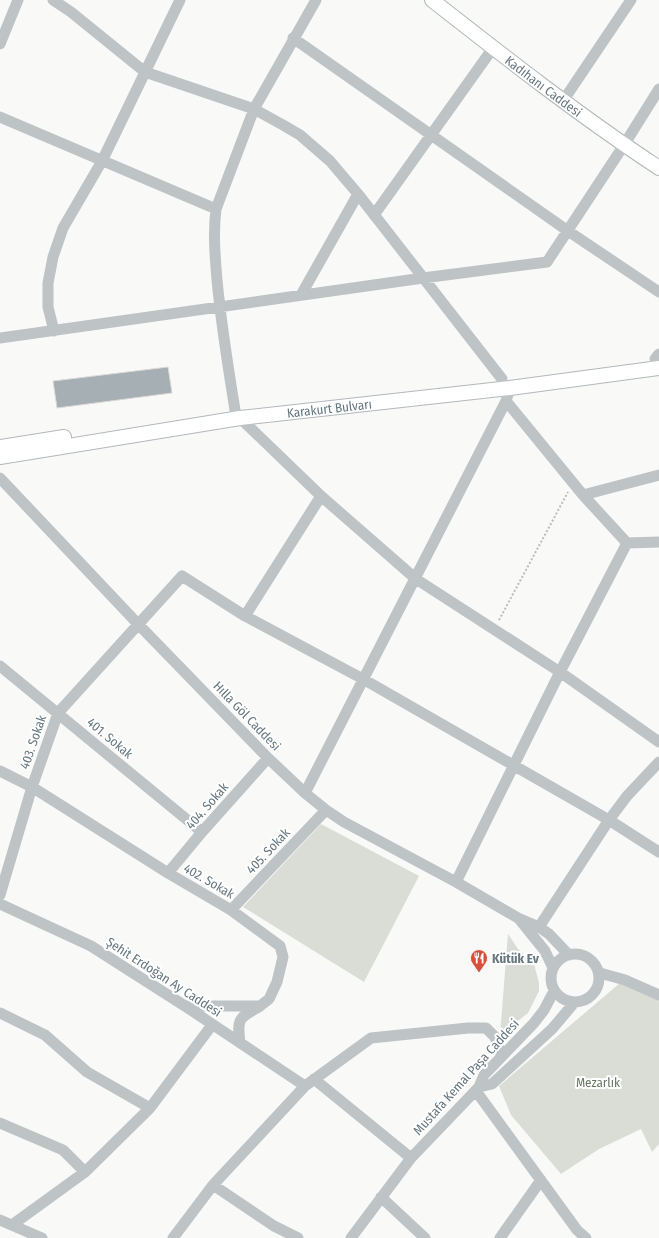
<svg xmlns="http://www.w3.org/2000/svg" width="659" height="1238" font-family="'Fira Sans Condensed',sans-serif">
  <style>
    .green { fill: #daddd6 }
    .building { fill: #a6afb3; stroke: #dbdbd9 }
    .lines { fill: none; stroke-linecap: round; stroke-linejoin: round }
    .major-casing { stroke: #b2b8bb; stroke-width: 16 }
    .path { stroke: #b9bdbf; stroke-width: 2; stroke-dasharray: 2 2; stroke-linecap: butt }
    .minor { stroke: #bec3c6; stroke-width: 11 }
    .major { stroke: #fff; stroke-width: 14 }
    .labels { text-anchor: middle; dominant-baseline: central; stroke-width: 4; stroke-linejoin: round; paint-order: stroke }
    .street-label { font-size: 13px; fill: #66777f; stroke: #fff }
    .poi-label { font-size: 13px; font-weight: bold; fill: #66777f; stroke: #fff; text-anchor: start }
    .park-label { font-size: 13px; fill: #6a7865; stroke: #fff }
  </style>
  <rect width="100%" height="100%" fill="#f9f9f7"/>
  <path class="green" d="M321,824l98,52 -55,106 -121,-75z
    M508,934l10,15 12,10 4,5 5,19v8l-11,22 -28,22z
    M620,983l39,17v144l-7,8 -11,-23 -42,20 -38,25 -50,-59 -12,-29z"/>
  <path class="building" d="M168,367l4,26 -115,15 -4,-27z"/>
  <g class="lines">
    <g class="major-casing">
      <g id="major">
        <path id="s1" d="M432,0c74,58 148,116 227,168"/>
        <path d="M0,447l64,-10"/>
        <path id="s2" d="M0,457l240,-39 270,-30 149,-20"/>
      </g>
    </g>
    <path class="path" d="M499,620l69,-128"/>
    <path class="minor" d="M53,0l18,12 74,60 109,37 29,16 17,10 30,26 28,33 144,185
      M293,38l275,193 91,61
      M0,44l18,-44
      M563,101l68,-101
      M0,117l216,92
      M374,215l119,-167
      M301,295l57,-101
      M54,331l-6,-24v-24l5,-26 10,-29 39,-67 78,-161
      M0,338l423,-60 124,-16 77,-117 35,-56
      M655,359l4,-5
      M506,401l77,94 44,48 32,-1
      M235,410c-7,-43 -14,-87 -18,-130 -2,-24 -4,-47 -1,-71l38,-100 62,-109
      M240,418l81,78 95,83 144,93 99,70
      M0,478l138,146 130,134 37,35 21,17 18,12 112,60 62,36 21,9 10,7 20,21
      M583,495l76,-20
      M245,616l76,-120
      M0,666l202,166
      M0,771l32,16 136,86 63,37 49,36 3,11 -6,25 -8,17 -9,7h-75
      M305,793c67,-131 135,-261 201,-392l4,-13
      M168,873l34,-41 66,-74
      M456,882l104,-210 67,-129
      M0,895l32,-108 26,-74 124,-137 63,40 118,63 246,141 50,32
      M0,904l91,42 94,60 120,80
      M231,910l95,-100
      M520,920l25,31 8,17
      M539,927l70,-107 18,-24 32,-34
      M551 978a24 24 0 1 1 48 0a24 24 0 1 1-48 0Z
      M600,973l25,7 34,15
      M0,1013l45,22 42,37 63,36
      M240,1043c-3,-24 -2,-25 19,-36
      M314,1079l97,79
      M479,1087l13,-3 60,-55 22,-26
      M476,1091l101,139 9,8
      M0,1123l63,27 22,22
      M213,1185l61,41 24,12
      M381,1197l44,41
      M0,1220l42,18
      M12,1225l73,-53 65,-64 62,-83
      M173,1238l40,-53 92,-99 66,-48 97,-10h18l9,9 7,19
      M351,1238l60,-80 68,-71 5,-12 50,-52 10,-13 10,-19
      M500,1238l41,-58"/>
    <use href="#major" class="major"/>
  </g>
  <defs>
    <g id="restaurant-pin" transform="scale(0.9)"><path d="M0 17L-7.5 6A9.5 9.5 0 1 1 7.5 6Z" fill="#d5513b" stroke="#fff"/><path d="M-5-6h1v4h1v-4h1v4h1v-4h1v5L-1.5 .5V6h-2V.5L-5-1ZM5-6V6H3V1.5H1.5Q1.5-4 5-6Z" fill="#fff"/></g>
  </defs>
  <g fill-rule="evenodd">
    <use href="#restaurant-pin" x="479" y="958"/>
  </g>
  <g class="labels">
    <g class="street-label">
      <text stroke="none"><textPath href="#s1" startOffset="141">Kadıhanı Caddesi</textPath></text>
      <text stroke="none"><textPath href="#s2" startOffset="333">Karakurt Bulvarı</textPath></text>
      <text transform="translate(247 716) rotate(46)">Hılla Göl Caddesi</text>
      <text transform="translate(110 738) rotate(40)">401. Sokak</text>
      <text transform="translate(33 742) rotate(-71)">403. Sokak</text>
      <text transform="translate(207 806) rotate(-49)">404. Sokak</text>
      <text transform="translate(268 851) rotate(-47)">405. Sokak</text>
      <text transform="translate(209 881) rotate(30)">402. Sokak</text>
      <text transform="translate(164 977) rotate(33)">Şehit Erdoğan Ay Caddesi</text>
      <text transform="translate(466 1077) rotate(-48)">Mustafa Kemal Paşa Caddesi</text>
    </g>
    <g class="poi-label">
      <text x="492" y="958">Kütük Ev</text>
    </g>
    <g class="park-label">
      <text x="598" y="1082">Mezarlık</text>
    </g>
  </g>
</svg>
